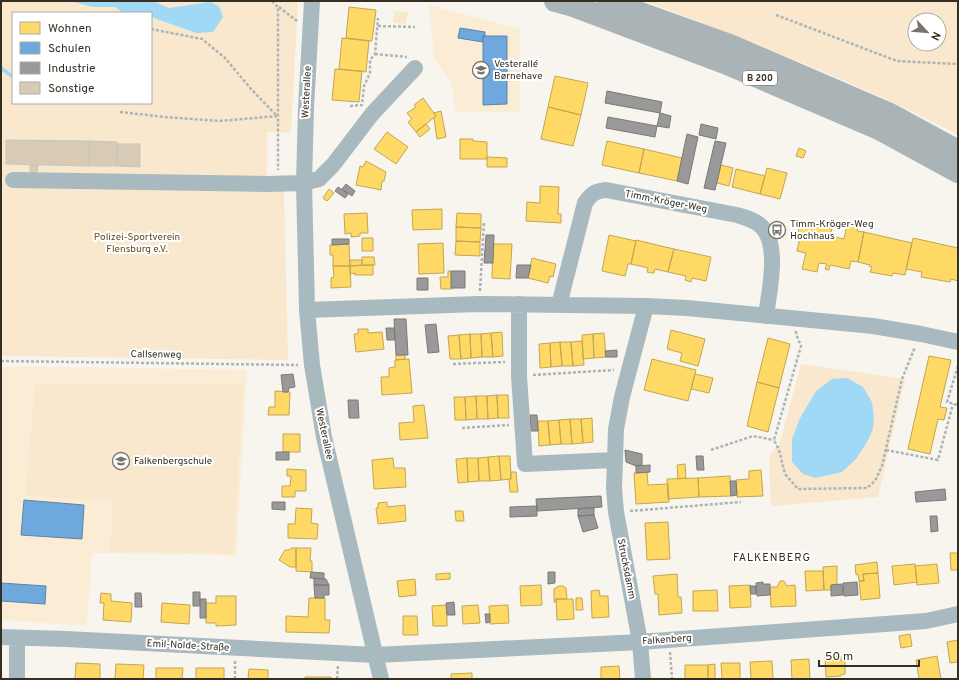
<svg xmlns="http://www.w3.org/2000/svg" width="959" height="680" font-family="Overpass,sans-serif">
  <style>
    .built { fill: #fbedd5 }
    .green { fill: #f9e8cd; fill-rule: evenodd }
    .water { fill: #9fd9f5 }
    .homes { fill: #ffd966; stroke: #c2a652 }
    .schools { fill: #6fa8dc; stroke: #5e83a4 }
    .industry { fill: #999; stroke: #7b7975 }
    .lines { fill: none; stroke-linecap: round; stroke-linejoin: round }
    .stream { stroke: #9fd9f5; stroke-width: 4 }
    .building { fill: #d8cbb6; stroke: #c9c5bc }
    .path { stroke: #abb4b6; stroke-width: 2.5; stroke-dasharray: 3 2; stroke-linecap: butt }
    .minor { stroke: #a8b9bf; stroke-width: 16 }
    .highway { stroke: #aab4b7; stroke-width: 22 }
    .labels { text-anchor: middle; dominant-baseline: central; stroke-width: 4; stroke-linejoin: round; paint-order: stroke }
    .shield { fill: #fff; stroke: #726d64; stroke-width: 1 }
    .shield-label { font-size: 9px; font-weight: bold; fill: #352e22 }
    .poi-label { font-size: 10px; fill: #352e22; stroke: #fff; text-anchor: start }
    .street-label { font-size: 10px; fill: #352e22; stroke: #fff }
    .park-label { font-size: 10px; fill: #604923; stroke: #fff }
    .neighbourhood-label { font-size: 11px; letter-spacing: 1px; fill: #352e22; stroke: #fff }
  </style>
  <rect width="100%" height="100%" fill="#f8f5ee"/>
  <path class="built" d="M429,5l91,24v83h-64l-5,-30 -17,-24z
    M1,366l246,4 -11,185 -144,-2 -5,73 -86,-6z"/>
  <path class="green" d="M1,1h297l-7,132 -24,-1v58l17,1 4,169 -287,-4zM13,13h138v90h-138z
    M643,1h315v134c-65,-35 -133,-63 -202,-91 -37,-14 -74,-30 -113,-43zM915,20h24v24h-24z
    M394,11l14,1 -2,12 -13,-1z
    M801,364l104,15 -27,118 -107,9 -2,-49 11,-15zM816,391l-24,71v-23l8,-21z
    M35,383l208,1 -9,170 -124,-3 3,-50 -88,-5z"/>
  <path class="water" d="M70,1h83l16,7 41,-6 9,4 4,11 -10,15 -17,1 -45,-16v-4h-28l-8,-6h-22z
    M847,378l16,9 9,15 2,16 -1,11 -6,13 -11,17 -14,13 -26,6 -13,-4 -11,-12v-23l8,-21 16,-27 16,-12z"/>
  <path class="homes" d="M349,7l27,3 -4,31 -26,-3z
    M342,38l27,3 -3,31 -27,-3z
    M335,69l27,2 -3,31 -27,-2z
    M555,76l33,7 -7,32 -33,-8z
    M423,98l13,18 -20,16 -8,-10 4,-3 -5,-6 9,-6 -2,-2z
    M548,107l33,8 -8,31 -32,-7z
    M441,111l5,26 -9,2 -3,-21 2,-2 -2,-3z
    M426,124l4,5 -10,8 -4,-5z
    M387,132l21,15 -12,17 -22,-15z
    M460,139h13v2l14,1v17h-27z
    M607,141l37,8 -5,24 -37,-8z
    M799,148l7,3 -3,7 -7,-2z
    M644,149l38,9 -5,23 -38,-8z
    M487,157l20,1v9h-20z
    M366,161l20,11 -2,9h-2l-1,9 -25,-5 4,-19 3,1z
    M721,165l12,3 -4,18 -12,-3z
    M767,168l20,5 -7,26 -20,-5z
    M736,169l29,7 -5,18 -28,-7z
    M540,186l19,1 -1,27h3v9l-35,-2 1,-19 13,1z
    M329,189l5,4 -7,8 -4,-3z
    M442,209v20l-29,1 -1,-20z
    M367,213l1,20h-8v3l-9,1v-4l-6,1 -1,-20z
    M457,213l24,1v14l-25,-1z
    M800,222l32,7 -2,7 14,3 3,-14 11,3 -1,3 7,1 -6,30 -7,-1 -2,8 -19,-4 -1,5 -4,-1 2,-5 -8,-1 -2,9 -15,-3 4,-16 -9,-2 4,-18 -3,-1z
    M456,227l25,1 -1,14 -24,-1z
    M864,232l48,11 -7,32 -12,-2 -1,3 -22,-4 2,-5 -3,-1 1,-1 -12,-3z
    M609,235l27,6 -5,23h-3l-3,12 -23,-5z
    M362,238h11v13h-11z
    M913,238l45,10v33l-7,-2 -1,3 -29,-5 1,-5 -16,-3z
    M636,240l38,9 -6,23 -13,-3 -1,4h-3l-4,-1 1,-4 -17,-4z
    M456,241l24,1v14l-25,-1z
    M443,243l1,30 -25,1 -1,-30z
    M349,244l1,22h-17v-11h-3v-10z
    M493,244h19l-2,35 -18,-1z
    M674,249l37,8 -5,24 -14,-3 -1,4 -6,-2 1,-4 -18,-4z
    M362,257h12l1,8h-13z
    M532,258l24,6 -3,13 -3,-1 -2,7 -20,-5z
    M350,260h12v5l-12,1z
    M373,265v10h-18v-2l-5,1v-8z
    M333,266h17l1,21 -20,1v-10l3,-1z
    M448,271h3l1,18h-11l-1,-12h8z
    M358,329h10v4l14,-1 2,17 -28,3 -2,-18h4z
    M671,330l34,9 -7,27 -18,-5 2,-8 -15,-4z
    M502,332l1,24 -10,1 -2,-24z
    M491,333l2,24h-11l-1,-23z
    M604,333l2,24 -12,1 -1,-24z
    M470,334l1,24 -10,1 -2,-24z
    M470,334h11l1,23 -11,1z
    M593,334l1,24 -11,1 -1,-24z
    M459,335l2,24h-11l-2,-23z
    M768,338l22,6 -11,44 -22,-6z
    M582,341l2,24 -11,1 -2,-24z
    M560,342l2,24 -11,1 -1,-24z
    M560,342h11l2,24h-11z
    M550,343l1,24 -11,1 -1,-24z
    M396,355h9v4l-9,1z
    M929,356l22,4 -11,47 7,1 -3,12 -6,-1 -8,35 -22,-5z
    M409,359l3,34 -30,2 -1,-18h8v-9l6,-1v-7z
    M652,359l44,11 -8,31 -44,-11z
    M695,374l18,4 -4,15 -18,-4z
    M757,382l22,6 -11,44 -21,-6z
    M275,391l15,1 -1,23h-21l1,-8h6z
    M497,395h11l1,23h-11z
    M497,395l1,23 -10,1 -1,-23z
    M476,396h11l1,23h-11z
    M476,396l1,23 -11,1 -1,-23z
    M454,397h11l1,23h-11z
    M424,405l4,33 -28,2 -1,-17 15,-1 -1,-16z
    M592,418l1,24 -10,1 -2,-24z
    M570,419h11l2,24 -11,1z
    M570,419l2,25h-11l-2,-24z
    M559,420l2,24 -11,1 -2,-24z
    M538,421h10l2,24 -11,1z
    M283,434h17v18h-17z
    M499,456h11l1,23 -10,1z
    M499,456l2,24 -11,1 -2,-24z
    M488,457l2,24h-11l-1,-23z
    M393,458l1,10h11l1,19 -32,2 -2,-29z
    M467,458l1,24 -10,1 -2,-24z
    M467,458h11l1,23 -11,1z
    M685,464l1,14 -8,1 -1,-14z
    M287,469l19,1v21h-11v6h-13v-11h8l1,-10h-4z
    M761,470l2,26 -26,1 -1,-17 13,-1v-8z
    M511,472h5l2,20h-8l-1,-12 2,-1z
    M647,472l1,13 20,-1 1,18 -33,2 -2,-31z
    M730,476l1,20 -32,1 -1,-19z
    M698,478l1,19 -31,2 -1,-20z
    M387,502v5l18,-2 1,16 -28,3 -2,-16h2v-5z
    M296,508l16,1 -1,14 7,1 -1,15 -29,-1v-14h7z
    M455,511h8l1,10h-8z
    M668,522l2,37 -23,1 -2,-37z
    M291,548h5v19h-6l-11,-7 6,-10h4z
    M296,548h15l-1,13h2v11l-16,-1z
    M950,553h8v17h-7z
    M877,562l1,11 -15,1 1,7h-5l-1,-7 -2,1 -1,-10z
    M915,564l2,18 -23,3 -2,-19z
    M937,564l2,19 -22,2 -2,-19z
    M837,566v18l-6,1v5h-7l-1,-23z
    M805,571h18l1,19 -18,1z
    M450,573v6l-14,1v-6z
    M878,573l2,25 -19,2 -2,-19h5l-1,-7z
    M677,574l1,23h3l1,16 -23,2 -1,-21h-3l-2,-18z
    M415,579l1,16 -17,2 -2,-16z
    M780,581h4l3,5 8,-1 1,21 -25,1 -1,-20h7z
    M541,585l1,20 -21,1 -1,-20z
    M750,585l1,22 -21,1 -1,-22z
    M559,586h4l3,2 1,11h-11v3h-2v-13z
    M599,590l1,6h8l1,21 -17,1 -1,-27z
    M717,590l1,21h-25v-20z
    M101,593l10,1v7l21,2 -1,19 -28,-2 1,-17h-4z
    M216,596h20v29l-20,1v-3h-10v-20h10z
    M309,598h16v22h5l-1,13 -43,-1v-16l22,1z
    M576,598h6l1,12h-7z
    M556,599h17l1,20 -17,1z
    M162,603l28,2 -1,19 -28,-2z
    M447,605v21h-14l-1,-20z
    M478,605l2,18 -17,1 -1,-18z
    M508,605l1,18 -19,1 -1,-18z
    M403,616h14l1,19h-15z
    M910,634l2,12 -11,2 -2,-12z
    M958,640v22l-8,1 -3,-21z
    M841,656v5h4v13l-4,1v1l-15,1 -1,-20z
    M937,656l4,23h-22l-3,-19z
    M809,659l1,20h-18l-1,-19z
    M772,661l1,18h-22l-1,-17z
    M76,663l24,1v15h-25z
    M721,663h19v16h-18z
    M116,664l28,1 -1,14h-28z
    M715,664v15h-7v-14z
    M685,665h23v14h-23z
    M619,666l1,13h-19v-12z
    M156,668h27l-1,11h-26z
    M196,668h28v11h-28z
    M249,669l19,1v9h-20z
    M472,673v6h-21v-5z
    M305,677h26v2h-26z"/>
  <path class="schools" d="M460,28l25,4v4h-2v6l-25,-4z
    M483,36h24v68l-24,1z
    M24,500l60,5 -2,34 -61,-4z
    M1,583l45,3 -1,18 -44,-3z"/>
  <path class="industry" d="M607,91l55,11 -2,11 -55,-10z
    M660,113l11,3 -2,12 -12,-2z
    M608,117l49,9 -2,11 -49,-9z
    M701,124l17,4 -2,11 -17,-4z
    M687,134l11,3 -10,47 -11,-3z
    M715,141l11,2 -11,47 -11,-2z
    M346,184l9,7 -3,5 -10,-7z
    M338,187l10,7 -3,4 -10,-7z
    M486,235h8l-1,28h-9z
    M332,239h17v5l-17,1z
    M517,265h14l-3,13h-12z
    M451,271h14v17h-14z
    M417,278h11v12h-11z
    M394,319h12l2,36h-12z
    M436,324l3,28 -11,1 -3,-28z
    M386,328h8l1,12h-8z
    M617,350v7h-11l-1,-6z
    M293,374l2,13 -6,1 -1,4h-5l-2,-17z
    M348,400h10l1,18h-10z
    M530,415h7l1,16h-7z
    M625,450l17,4v11l-6,1 -10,-4z
    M276,452h13v8h-13z
    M696,456h7l1,14h-7z
    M650,465v7l-14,1v-7z
    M730,481h6l1,14 -6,1z
    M945,489l1,11 -30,2 -1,-10z
    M601,496l1,11 -65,4 -1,-12z
    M272,502h13v8l-13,-1z
    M537,506v10l-27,1v-10z
    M594,508v7l-16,1v-7z
    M594,515l4,13 -15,4 -5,-16z
    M930,516h7l1,15 -7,1z
    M311,572l13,1v6l-14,-1z
    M548,572h7v11l-7,1z
    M314,578l12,1 3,6h-15z
    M763,582v2h7v11l-13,1 -1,-13z
    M857,582l1,13 -14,1 -1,-13z
    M842,584l1,11 -12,1v-11z
    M314,585h15v10h-5v3h-9z
    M750,586h6v8h-5z
    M193,592h7v14h-7z
    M135,593h6l1,14h-7z
    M200,599h6v19h-6z
    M454,602l1,13h-8l-1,-12z
    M485,614h5v8l-4,1z"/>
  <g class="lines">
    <path class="stream" d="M1,68l12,9"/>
  </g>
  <path class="building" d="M6,140l83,1v25l-83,-2z
    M89,141l28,1v24h-28z
    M117,144h23v23l-23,-1z
    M30,165h8l-1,10h-7z"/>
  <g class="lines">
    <path class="path" d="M272,1l6,6v163
      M279,7l18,14
      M776,15l121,46 61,3
      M378,26l37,1
      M151,29l51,10 23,19 26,31 26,27
      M375,54l32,3
      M350,106l12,-1 2,-19 6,-13v-13l5,-6 3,-36
      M120,112l45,5 55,4 57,-5
      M480,291l4,-69
      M796,331v3l5,12 -27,94 5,10 6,24 13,15 69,-1 8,-7 7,-15 20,-87 13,-32
      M1,361l297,4
      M453,364l52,-2
      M958,366l-11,36 11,3
      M533,375l81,-5
      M462,428l47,-3
      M711,450l42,-14 21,4
      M886,450l52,10 15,-56
      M630,511l111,-9
      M670,652l2,27
      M235,679v-19
      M337,679l1,-13"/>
    <path class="minor" d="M312,1l-6,107 -2,75 3,127 5,55 12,72 57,242
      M13,180l253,4 38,-1 15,-4 14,-14 39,-51 43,-46
      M519,304v72l6,88 89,-4
      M559,305l26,-102c6,-9 10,-12 21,-13l131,25c9,3 19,5 25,12 18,19 7,65 4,89
      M307,310l172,-6 167,2 41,2 186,18 48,8 37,8
      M1,637l65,2 309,16 265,-13 286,-21 32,-7
      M17,679v-41
      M643,679l-3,-37 -24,-130 -2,-24 2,-59 6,-32 24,-91"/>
    <path class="highway" d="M555,1l18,5 154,58 154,66 77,42
      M607,1l123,44 158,68 70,38"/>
  </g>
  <defs>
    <g id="school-ring" transform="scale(0.9)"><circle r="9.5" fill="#fff" stroke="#797469" stroke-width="1.5"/><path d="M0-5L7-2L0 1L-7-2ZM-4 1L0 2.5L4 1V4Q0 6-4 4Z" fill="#797469"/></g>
    <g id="bus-ring" transform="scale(0.9)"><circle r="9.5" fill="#fff" stroke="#797469" stroke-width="1.5"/><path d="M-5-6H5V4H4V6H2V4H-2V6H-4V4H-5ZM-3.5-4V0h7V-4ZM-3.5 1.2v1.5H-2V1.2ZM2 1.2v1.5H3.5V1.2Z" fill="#797469"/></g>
  </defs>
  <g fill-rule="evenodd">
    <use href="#school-ring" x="481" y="70"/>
    <use href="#bus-ring" x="777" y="230"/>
    <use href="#school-ring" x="121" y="461"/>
  </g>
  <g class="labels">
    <rect class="shield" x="743" y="71" width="34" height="14" rx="3"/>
    <g class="shield-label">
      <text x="760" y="78">B 200</text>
    </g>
    <g class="poi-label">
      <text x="494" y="64">Vesterallé<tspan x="494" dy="12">Børnehave</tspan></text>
      <text x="790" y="224">Timm-Kröger-Weg<tspan x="790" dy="12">Hochhaus</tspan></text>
      <text x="134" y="461">Falkenbergschule</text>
    </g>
    <g class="street-label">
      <text transform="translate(307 92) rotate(-87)">Westerallee</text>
      <text transform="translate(666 202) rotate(11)">Timm-Kröger-Weg</text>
      <text transform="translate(156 355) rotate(1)">Callsenweg</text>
      <text transform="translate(324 434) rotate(78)">Westerallee</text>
      <text transform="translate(626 569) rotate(79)">Strucksdamm</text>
      <text transform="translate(667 640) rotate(-4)">Falkenberg</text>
      <text transform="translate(188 646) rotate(3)">Emil-Nolde-Straße</text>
    </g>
    <g class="park-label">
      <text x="137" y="237">Polizei-Sportverein<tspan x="137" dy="12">Flensburg e.V.</tspan></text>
    </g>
    <g class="neighbourhood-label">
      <text x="772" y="558">FALKENBERG</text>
    </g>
  </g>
  <rect width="959" height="680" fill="none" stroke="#352e22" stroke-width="4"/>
  <rect x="12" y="12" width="140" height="92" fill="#ffffff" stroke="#aeaba7"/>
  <rect x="20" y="22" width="20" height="12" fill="#ffd966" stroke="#aeaba7"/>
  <text x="48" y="32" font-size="12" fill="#352e22">Wohnen</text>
  <rect x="20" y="42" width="20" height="12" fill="#6fa8dc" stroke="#aeaba7"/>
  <text x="48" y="52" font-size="12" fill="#352e22">Schulen</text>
  <rect x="20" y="62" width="20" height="12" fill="#999999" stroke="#aeaba7"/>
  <text x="48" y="72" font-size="12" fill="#352e22">Industrie</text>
  <rect x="20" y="82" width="20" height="12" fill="#d8cbb6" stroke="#aeaba7"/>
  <text x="48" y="92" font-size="12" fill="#352e22">Sonstige</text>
  <g transform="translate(927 32) rotate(116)"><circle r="19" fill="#ffffff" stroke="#aeaba7"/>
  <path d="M0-3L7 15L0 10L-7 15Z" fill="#797469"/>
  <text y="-6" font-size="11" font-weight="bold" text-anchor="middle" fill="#352e22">N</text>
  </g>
  <path d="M819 660v6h100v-6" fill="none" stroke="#352e22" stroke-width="2"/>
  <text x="825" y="660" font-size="12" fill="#352e22" stroke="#ffffff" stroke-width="3" paint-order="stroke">50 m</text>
</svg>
